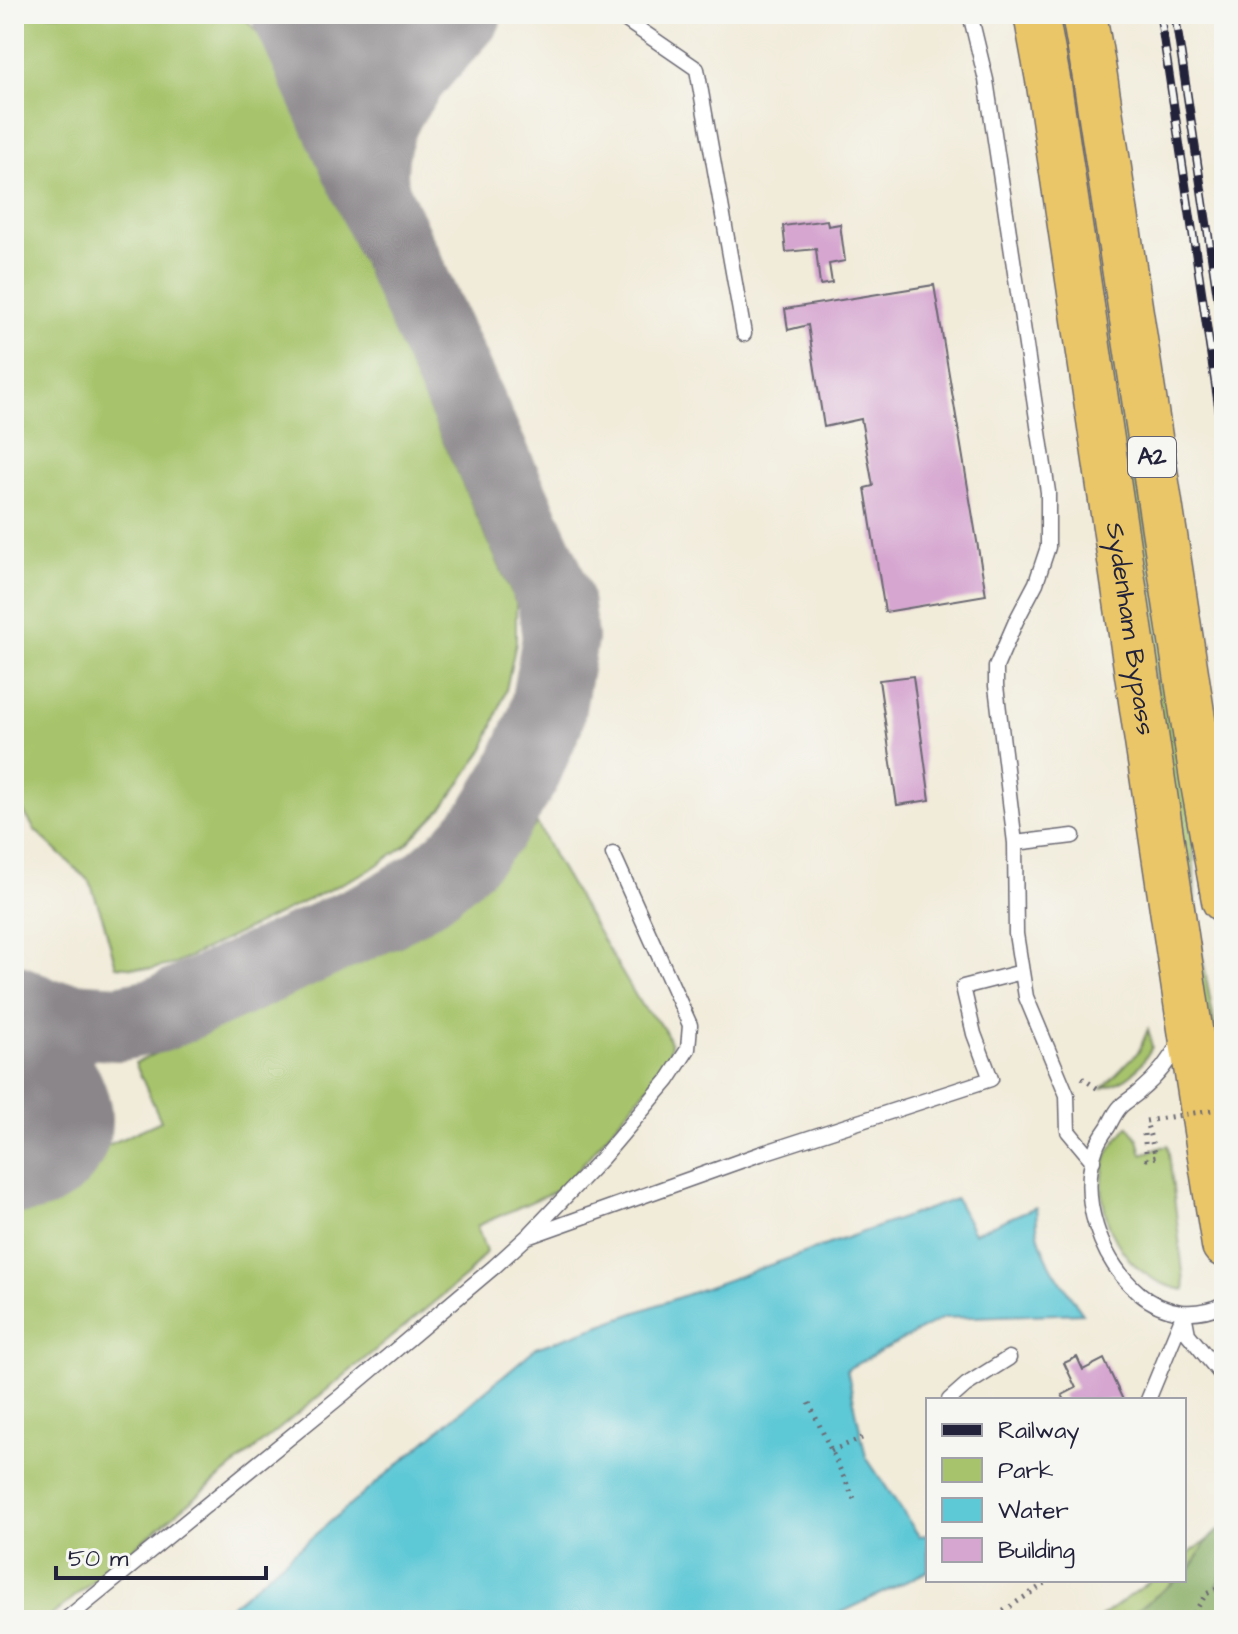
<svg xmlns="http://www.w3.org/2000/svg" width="1238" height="1634" font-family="'Architects Daughter',sans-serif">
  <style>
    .green { fill: #a7c46c; stroke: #647354; stroke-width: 2 }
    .forest { fill: #85aa60; stroke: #54664e; stroke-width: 2 }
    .water { fill: #5dc8d6; stroke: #407588; stroke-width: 2 }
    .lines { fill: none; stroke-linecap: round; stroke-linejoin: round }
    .taxiway { stroke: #8a868a; stroke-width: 76 }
    .runway { stroke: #8a868a; stroke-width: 188 }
    .building { fill: #d6a6d0 }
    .service-casing { stroke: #6a6872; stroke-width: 17 }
    .trunk-casing { stroke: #6a6872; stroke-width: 47 }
    .path { stroke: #6a6872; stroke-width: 5; stroke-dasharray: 2 6; stroke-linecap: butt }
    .service { stroke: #fff; stroke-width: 14 }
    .trunk { stroke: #eac669; stroke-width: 44 }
    .rail-casing { stroke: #22223b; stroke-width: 9 }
    .rail { stroke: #f6f6f2; stroke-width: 6; stroke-dasharray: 18; stroke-linecap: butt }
    .path-bridge { stroke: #6a6872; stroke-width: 5; stroke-dasharray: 2 6; stroke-linecap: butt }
    .labels { text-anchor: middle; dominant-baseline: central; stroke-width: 6; stroke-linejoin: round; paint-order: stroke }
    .shield { fill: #f6f6f2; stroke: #626272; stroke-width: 2 }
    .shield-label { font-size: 24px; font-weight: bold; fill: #22223b }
    .street-label { font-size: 26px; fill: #22223b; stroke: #f6f6f2 }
  </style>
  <rect width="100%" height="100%" fill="#f6f6f2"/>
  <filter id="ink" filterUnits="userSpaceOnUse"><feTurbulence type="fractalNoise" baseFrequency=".0125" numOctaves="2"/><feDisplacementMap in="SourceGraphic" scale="16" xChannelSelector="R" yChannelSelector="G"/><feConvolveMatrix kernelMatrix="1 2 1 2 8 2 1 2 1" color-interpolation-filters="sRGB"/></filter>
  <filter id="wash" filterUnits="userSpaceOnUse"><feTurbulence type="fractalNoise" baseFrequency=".006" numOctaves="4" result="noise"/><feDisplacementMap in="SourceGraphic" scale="32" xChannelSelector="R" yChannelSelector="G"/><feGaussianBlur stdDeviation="1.8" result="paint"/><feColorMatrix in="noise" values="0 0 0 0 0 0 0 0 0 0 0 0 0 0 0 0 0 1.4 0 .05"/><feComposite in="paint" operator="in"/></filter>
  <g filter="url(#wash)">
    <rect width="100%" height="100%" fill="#f1ebd9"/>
    <path class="green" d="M14,14h226l20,20 256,569v40l-10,47 -22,59 -40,57 -38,39 -36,25 -195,94 -24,5 -35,-3 -13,-47 -13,-37 -55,-52 -21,-34z
      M1055,14h14l124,817 2,68 6,48 15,87h-8z
      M537,823l17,34 87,148 23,23 7,17 -4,19 -101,120 -13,8 -76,34 9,26 -19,23 -421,345h-32v-432l147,-67 -26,-58 269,-119 45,-30 41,-33z
      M1148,1029l4,18c-14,24 -22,33 -49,41l36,-37z
      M1128,1126l10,13 4,15 26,-9 17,145c-61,-9 -96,-77 -78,-134 4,-11 14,-21 21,-30z
      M1224,1528v92h-127l55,-40h32v-23z"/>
    <path class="forest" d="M1224,1528v40l-7,18 7,5v29h-100l53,-40h7v-5c17,-13 18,-40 40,-47z"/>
    <path class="water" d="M956,1199l18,34 62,-26c1,8 0,18 2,26 6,29 28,56 45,80l-140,5 -96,51 19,88 53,79 9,-1v36l-96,46 -1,3h-617l322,-272z"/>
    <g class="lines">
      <path class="taxiway" d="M304,14c52,37 106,38 158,0
        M372,194c-14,-78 45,-126 92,-180
        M14,1002l33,15 38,4 34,2 39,-8 227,-103 42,-25 37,-32 28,-32 30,-49 24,-56 14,-80 -5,-38 -13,-32 -252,-554"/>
      <path class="runway" d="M14,1110l4,10"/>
    </g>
    <g id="blocks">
      <path class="building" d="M827,220l1,6 12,-2 5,37 -16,3 3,19 -12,2 -4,-36 -30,3 -3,-26z
        M934,285l52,310 -101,17 -20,-124 8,-2 -12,-67 -37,8 -16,-102 -20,5 -3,-21z
        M913,676l17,124 -33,5 -18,-125z
        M1077,1357l6,13 21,-11 19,41h-58l-3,-5 14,-7 -12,-25z"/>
    </g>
  </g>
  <g filter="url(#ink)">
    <use href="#blocks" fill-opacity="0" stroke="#6a6872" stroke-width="2"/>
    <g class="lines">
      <g class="service-casing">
        <path id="service" d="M617,14l80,55 47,265
          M970,14l16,66 62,412v55l-12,36 -20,38 -20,46v19l19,157 1,91 10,63 41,98 1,36 25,30
          M1015,843l58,-7
          M1181,1039c-10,20 -24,38 -41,52 -6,6 -14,10 -19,15 -6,6 -9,14 -13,21 -5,7 -10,14 -12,21 -18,49 4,112 43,145 25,21 55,25 85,11
          M530,1236l230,-82 231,-75 -17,-45 -11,-47 59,-15
          M1184,1313l4,21 36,44
          M949,1400l17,-15 43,-27
          M1148,1400l36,-87
          M65,1620l277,-225 152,-128 34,-31 74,-78 66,-78 20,-31 2,-24 -77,-171"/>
      </g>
      <g class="trunk-casing">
        <g id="trunk">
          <path id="s1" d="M1036,14l13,71 141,944 34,216"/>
          <path d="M1084,14l11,63 107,701 22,122"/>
        </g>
      </g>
      <path class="path" d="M1082,1078l16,11
        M1144,1134l3,25 9,-2 -10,-36
        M809,1403l45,96
        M831,1451l31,-13
        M990,1620l60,-40
        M1190,1620l16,-26 18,-8"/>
      <use href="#service" class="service"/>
      <use href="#trunk" class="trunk"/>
      <g class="rail-casing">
        <path id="rail" d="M1160,14l64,428
          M1175,14l49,325"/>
      </g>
      <use href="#rail" class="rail"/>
      <path class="path-bridge" d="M1146,1121l78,-13"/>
    </g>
  </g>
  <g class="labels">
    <rect class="shield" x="1128" y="437" width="48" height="40" rx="6"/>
    <g class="shield-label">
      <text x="1152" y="457">A2</text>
    </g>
    <g class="street-label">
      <text stroke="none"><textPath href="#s1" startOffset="622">Sydenham Bypass</textPath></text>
    </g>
  </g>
  <rect width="1238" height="1634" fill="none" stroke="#f6f6f2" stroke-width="48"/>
  <rect x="926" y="1398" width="260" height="184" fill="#f6f6f2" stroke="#a1a1a9" stroke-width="2"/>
  <rect x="942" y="1424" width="40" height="12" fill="#22223b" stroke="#a1a1a9" stroke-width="2"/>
  <text x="998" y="1438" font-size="24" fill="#22223b">Railway</text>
  <rect x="942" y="1458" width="40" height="24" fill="#a7c46c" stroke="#a1a1a9" stroke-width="2"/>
  <text x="998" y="1478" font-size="24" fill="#22223b">Park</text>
  <rect x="942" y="1498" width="40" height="24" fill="#5dc8d6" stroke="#a1a1a9" stroke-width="2"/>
  <text x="998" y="1518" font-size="24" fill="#22223b">Water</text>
  <rect x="942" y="1538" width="40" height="24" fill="#d6a6d0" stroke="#a1a1a9" stroke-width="2"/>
  <text x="998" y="1558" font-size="24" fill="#22223b">Building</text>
  <path d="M56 1566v12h210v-12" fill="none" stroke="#22223b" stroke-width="4"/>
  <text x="68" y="1566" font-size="24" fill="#22223b" stroke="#f6f6f2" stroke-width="6" paint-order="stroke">50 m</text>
</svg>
